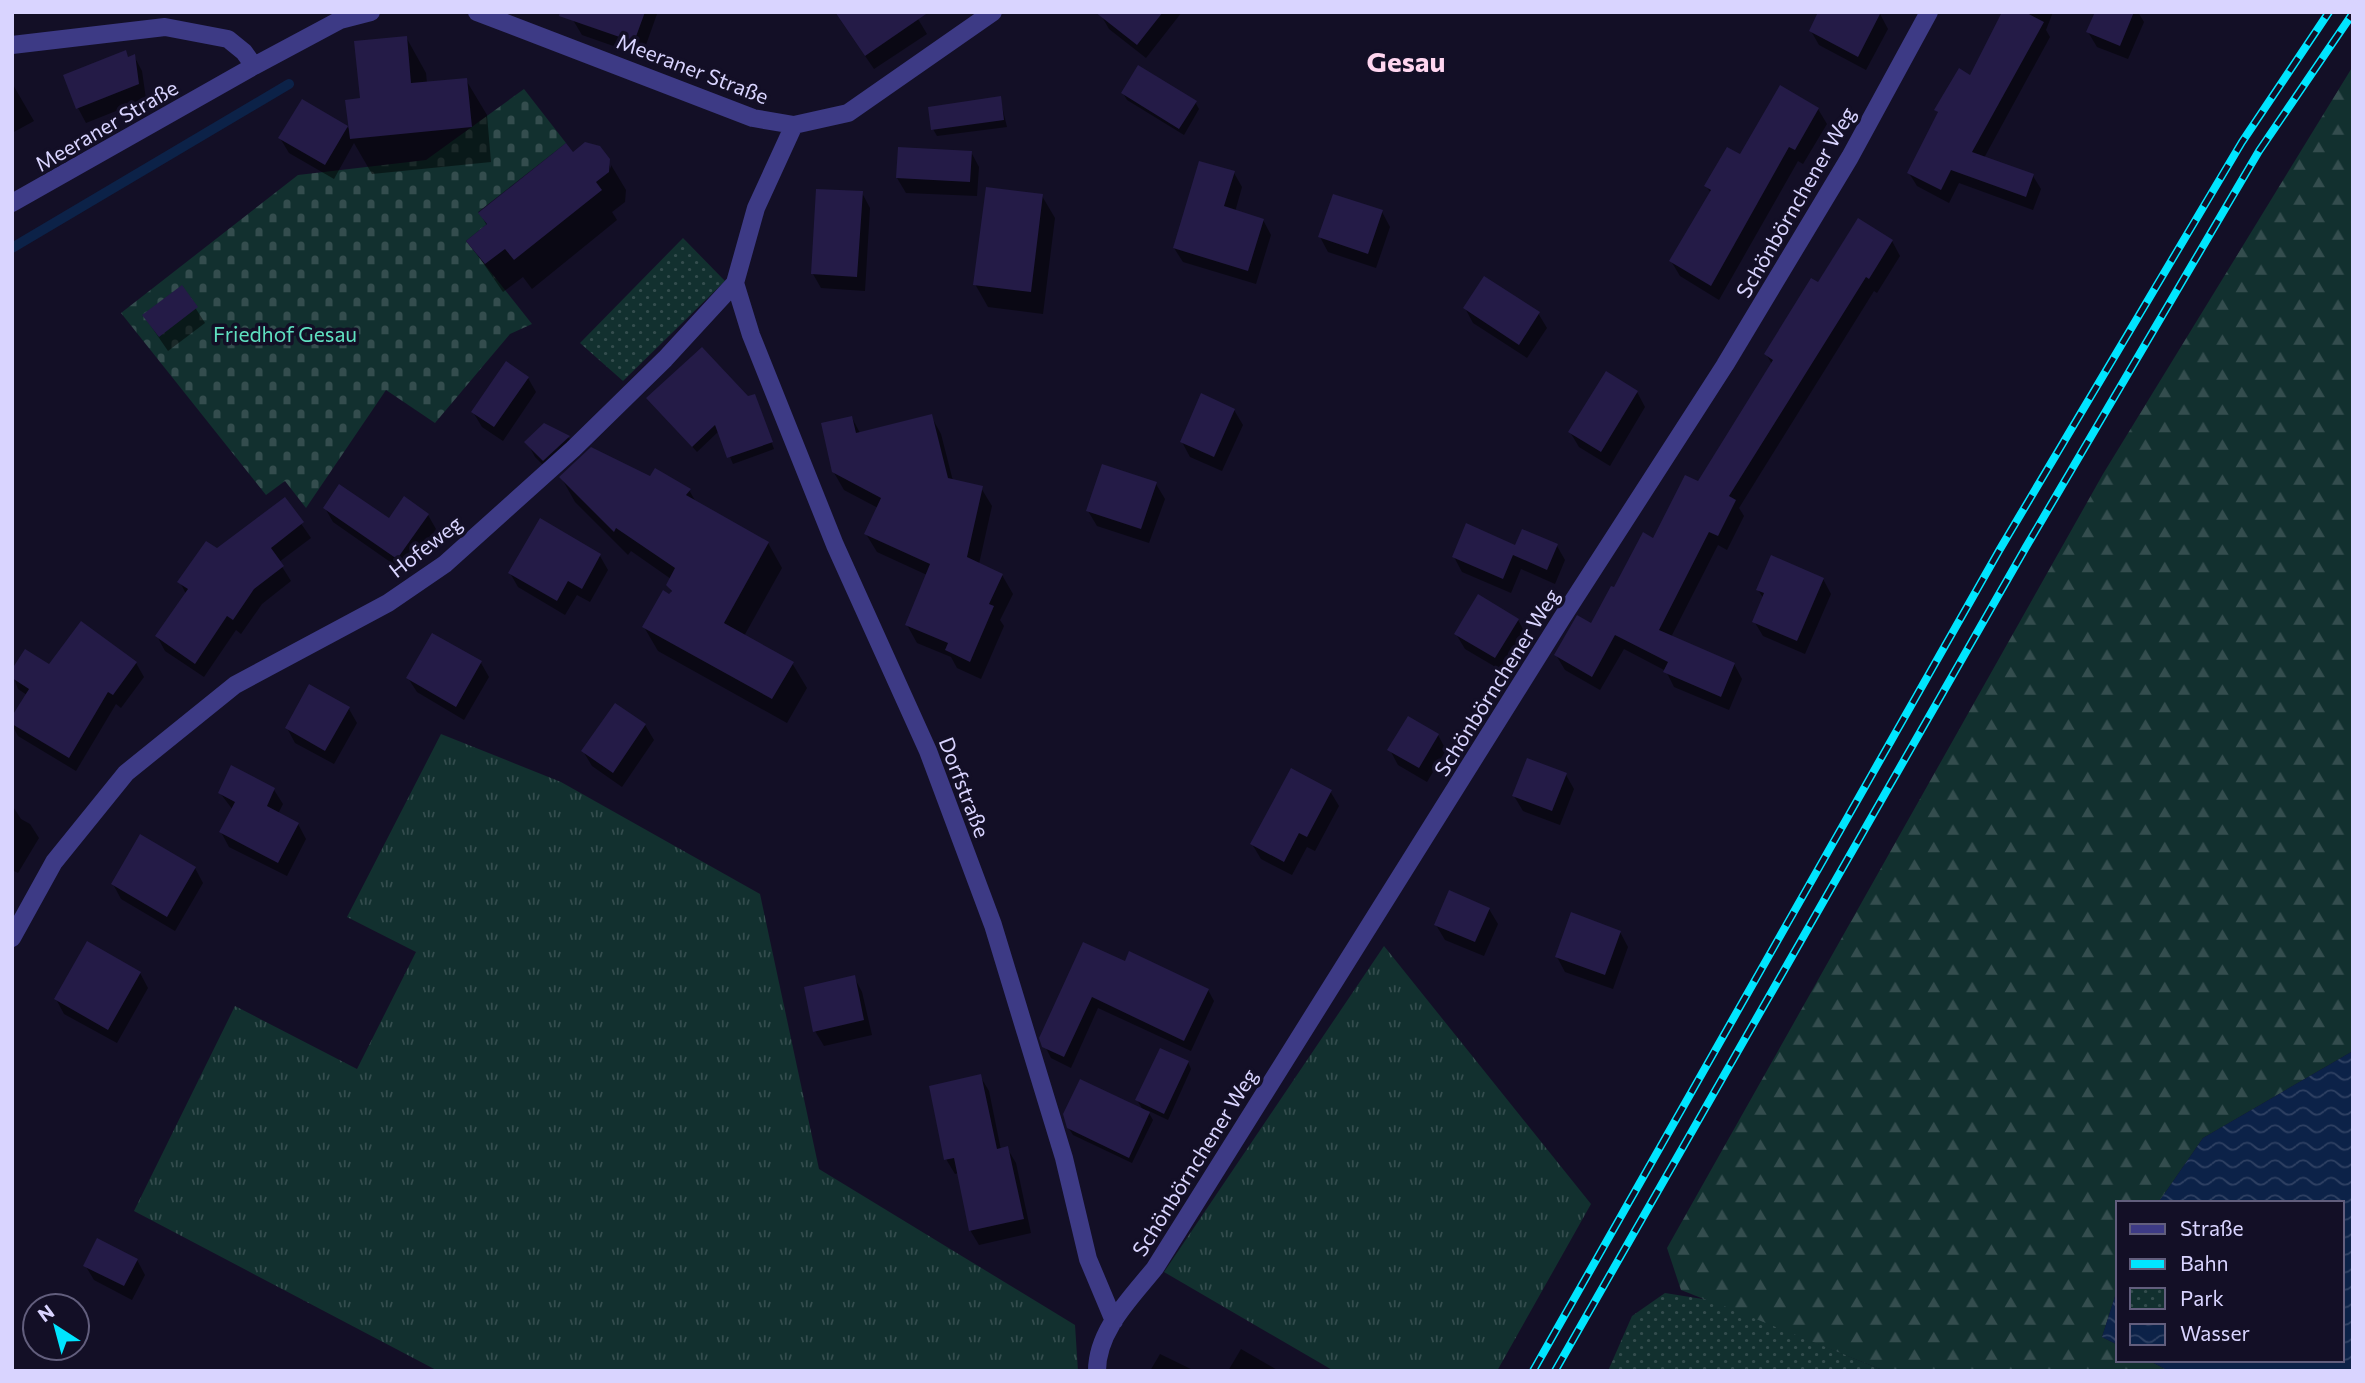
<svg xmlns="http://www.w3.org/2000/svg" width="2365" height="1383" font-family="Commissioner,sans-serif">
  <style>
    .grass { fill: url(#grass-tufts) }
    .forest { fill: url(#forest-firs) }
    .cemetery { fill: url(#cemetery-stones) }
    .park { fill: url(#park-dots) }
    .water { fill: url(#water-waves) }
    .shadow { fill: #0007 }
    .lines { fill: none; stroke-linecap: round; stroke-linejoin: round }
    .stream { stroke: #0c2248; stroke-width: 10 }
    .building { fill: #241b47 }
    .minor { stroke: #3d3a85; stroke-width: 18 }
    .rail-casing { stroke: #00e5ff; stroke-width: 8 }
    .rail { stroke: #130f26; stroke-width: 5; stroke-dasharray: 16; stroke-linecap: butt }
    .labels { text-anchor: middle; dominant-baseline: central; stroke-width: 7; stroke-linejoin: round; paint-order: stroke }
    .street-label { font-size: 21px; fill: #d9d4ff; stroke: #130f26 }
    .park-label { font-size: 21px; fill: #5fe0c0; stroke: #130f26 }
    .district-label { font-size: 28px; font-weight: bold; fill: #ffd6f0; stroke: #130f26 }
  </style>
  <defs>
    <pattern id="grass-tufts" width="24" height="20" patternUnits="userSpaceOnUse" patternTransform="scale(1.75)"><rect width="24" height="20" fill="#12302f"/><path d="M3 7l-1-3M5 7V3M7 7l1-3M15 17l-1-3M17 17v-4M19 17l1-3" fill="none" stroke="#344d4e"/></pattern>
    <pattern id="forest-firs" width="22" height="20" patternUnits="userSpaceOnUse" patternTransform="scale(1.75)"><rect width="22" height="20" fill="#12302f"/><path d="M5 1l3.5 6h-7zM16 11l3.5 6h-7z" fill="#344d4e"/></pattern>
    <pattern id="cemetery-stones" width="16" height="16" patternUnits="userSpaceOnUse" patternTransform="scale(1.75)"><rect width="16" height="16" fill="#12302f"/><path d="M2 7V4a2 2 0 0 1 4 0v3zM10 15v-3a2 2 0 0 1 4 0v3z" fill="#344d4e"/></pattern>
    <pattern id="park-dots" width="8" height="8" patternUnits="userSpaceOnUse" patternTransform="scale(1.75)"><rect width="8" height="8" fill="#12302f"/><path d="M2 2h.1M6 6h.1" fill="none" stroke="#344d4e" stroke-width="1.8" stroke-linecap="round"/></pattern>
    <pattern id="water-waves" width="16" height="10" patternUnits="userSpaceOnUse" patternTransform="scale(1.75)"><rect width="16" height="10" fill="#0c2248"/><path d="M0 5q4-4 8 0t8 0" fill="none" stroke="#2f4163"/></pattern>
  </defs>
  <rect width="100%" height="100%" fill="#130f26"/>
  <path class="grass" d="M441,734l120,48 199,112 59,275 256,156 3,46h-640l-304,-160 101,-205 122,63 59,-117 -69,-35z
    M1384,946l207,258 -94,167h-163l-170,-99z"/>
  <path class="forest" d="M2353,66v985l-150,87 -45,65h-40v84l-16,50 16,8v15h30l21,11h-284l-204,-81 -14,-42 436,-774z"/>
  <path class="cemetery" d="M524,89l42,54 -88,69 9,12 -21,17 66,83 -22,10 -75,89 -49,-33 -80,118 -21,-27 -19,14 -145,-182 177,-138 128,-15z"/>
  <path class="park" d="M683,238l42,43 -102,100 -43,-38z
    M1665,1293l44,7 176,71h-277l24,-55z"/>
  <path class="water" d="M2353,1051v320h-184l-21,-11h194v-157h-184l45,-65z
    M2118,1287v58l-16,-8z"/>
  <path class="shadow" d="M576,12h80l1,2 -15,42 -60,-21 -9,-15z
    M835,12l83,7 9,15 -53,35z
    M1103,12h79l-36,46 -37,-29 -8,-14z
    M2004,12h49l-7,18 4,7 -66,121 49,18 8,13 -8,21 -74,-27 -10,20 -32,-17 -8,-13 30,-59 -3,-4 34,-33z
    M2097,12h41l6,10 -16,37 -31,-12 -9,-15z
    M1880,14l8,15 -22,41 -47,-25 -8,-14z
    M406,37l20,36 1,10 39,-3 21,35 4,47 -119,12 -18,-31 -20,36 -45,-26 -9,-15 23,-36 47,27 12,-29z
    M134,56l8,15 4,28 -60,24 -8,-15z
    M12,83l22,38 -22,12z
    M1123,93l72,9 4,7 -15,26 -57,-35z
    M1000,98l7,29 -70,9 -4,-7z
    M1818,109l9,15 -24,40 -5,-3 -79,139 -39,-24 -9,-15 40,-68 -5,-7 34,-29z
    M971,152l8,15 -2,29 -71,-3 -9,-15z
    M573,154l35,8 3,7v-4l15,25 -1,12 -13,10 5,8 -85,69 -9,-12 -20,15 -35,-51 19,-15 -7,-13z
    M1234,173l8,14 -7,25 28,8 8,15 -15,49 -73,-22 -9,-14z
    M862,193l8,15 -5,83 -44,-3 -8,-14z
    M1042,196l13,22 -12,96 -55,-7 -13,-23z
    M1382,212l8,15 -14,41 -48,-16 -8,-15z
    M1892,241l8,15 -23,37 -3,-2 -135,217 5,8 -17,34 -9,-5 -47,92 63,27 8,15 -13,31 -55,-23 -8,-16 -42,-22 -24,41 -35,-20 -9,-15 36,-30 23,-35 83,-107 74,-119 -6,-10 52,-69z
    M182,287l23,36 -37,28 -24,-35z
    M1465,308l73,5 9,15 -20,30 -54,-35z
    M528,378l8,14 -33,49 -21,-14 -9,-15z
    M1637,392l8,15 -35,59 -31,-19 -9,-15z
    M649,398l107,3 18,48 -41,15 -14,-33 -22,21z
    M1234,410l9,15 -21,46 -32,-14 -8,-15z
    M931,416l10,18 12,47 28,7 11,18 -13,58 23,11 11,19 -13,26 4,6 -23,53 -24,-11 -6,-11 -34,-14 -10,-18 20,-50 -50,-23 -11,-18 12,-26 -34,-18 -11,-19 19,-53 8,15z
    M544,425l25,13 8,14 -25,22 -17,-17 -8,-15z
    M561,477l89,2 39,11 8,14 71,39 14,25 -38,68 48,27 15,25 -20,35 -129,-72 -14,-24 28,-34 -4,-8 3,-6 -40,-28 -3,4 -53,-53z
    M1156,484l9,15 -16,44 -52,-17 -9,-15z
    M284,499l27,39 -32,24 12,19 -29,23 -21,30 -5,-4 -32,47 -39,-26 -8,-15 29,-42 -6,-12z
    M325,508l64,13 39,-6 8,14 -30,44 -73,-51z
    M1557,546l8,14 -10,24 -34,-15 -10,24 -49,-21 -8,-15 62,-10z
    M600,556l8,14 -18,32 -13,-7 -12,20 -47,-28 -8,-14z
    M1823,579l8,15 -26,60 -42,-18 -9,-15 10,-22 -6,-9z
    M1518,620l8,15 -22,37 -39,-23 -9,-15z
    M136,663l8,14 -23,31 -5,-4 -40,67 -58,-35 -6,-11 15,-30 -9,-6 -6,-17 37,-6z
    M481,663l8,14 -25,43 -47,-28 -9,-14z
    M615,705l30,20 9,15 -32,47 -30,-21 -9,-15z
    M349,709l8,14 -23,41 -39,-21 -8,-15z
    M1438,735l8,15 -19,32 -29,-17 -8,-15z
    M1566,775l8,14 -14,36 -37,-14 -9,-15z
    M274,790l9,14 -5,10 20,10 8,15 -19,37 -58,-29 -8,-15 12,-22 -13,-17z
    M1330,791l9,15 -24,45 -8,-4 -15,28 -31,-16 -9,-15z
    M12,805l9,14 9,5 9,14 -21,35 -6,-3z
    M195,868l8,15 -28,48 -54,-32 -8,-15z
    M1489,909l9,15 -14,32 -39,-16 -9,-15z
    M1620,932l8,15 -15,42 -48,-17 -8,-15z
    M1125,963l83,27 6,11 -23,50 -93,-43 -27,60 -20,-10 -10,-20z
    M140,973l8,15 -31,55 -53,-29 -8,-15z
    M854,977l8,15 10,43 -48,11 -9,-15z
    M1188,1062l3,7 -23,51 -21,-10 6,10 -21,43 -59,-28 -5,-8 75,-17 -6,-10z
    M980,1076l9,15 12,59 6,-2 9,15 15,70 -52,12 -9,-15 -11,-57 -4,1 -9,-15z
    M137,1260l8,15 -13,25 -38,-20 -9,-15z
    M1241,1349l38,22h-51z
    M1160,1354l35,17h-45z"/>
  <g class="lines">
    <path class="stream" d="M12,248l277,-164"/>
  </g>
  <path class="building" d="M560,12h85l-11,30 -75,-26z
    M835,12h94l-64,44z
    M1095,12h68l-26,33z
    M1818,12h63l-23,45 -49,-26z
    M2002,12h23l19,10 -72,130 62,22 -8,23 -75,-27 -10,20 -34,-17 31,-61 -4,-2 25,-42 11,7z
    M2095,12h39l-14,34 -34,-14z
    M407,36l4,47 56,-5 5,49 -122,12 -5,-39 15,-2 -6,-57z
    M126,50l2,7 7,-3 4,30 -63,25 -13,-34z
    M1138,65l59,36 -18,28 -58,-36z
    M1780,85l39,23 -24,42 -6,-3 -78,139 -42,-25 42,-71 -7,-4 23,-39 13,7z
    M1001,96l3,24 -73,10 -3,-23z
    M302,99l46,27 -23,39 -47,-27z
    M585,142l15,4 10,13 -1,13 -13,10 6,8 -88,70 -9,-11 -20,15 -19,-23 21,-17 -9,-11 88,-70 7,9z
    M898,147l74,4 -2,31 -74,-4z
    M1199,161l36,10 -11,35 40,13 -16,52 -75,-23z
    M986,187l57,7 -12,98 -58,-7z
    M816,189l47,2 -6,86 -46,-3z
    M1333,194l50,16 -15,44 -50,-17z
    M1858,218l35,22 -24,39 -3,-2 -137,219 7,4 -18,36 -9,-4 -50,98 76,33 -14,34 -58,-25 5,-10 -53,-27 -23,42 -38,-22 23,-40 14,8 20,-37 3,1 29,-55 10,6 32,-63 13,6 75,-121 -9,-6 47,-76 7,4z
    M1484,276l56,36 -21,33 -56,-37z
    M182,285l16,22 -39,30 -17,-22z
    M702,347l46,49 7,-2 18,48 -46,16 -12,-33 -23,22 -46,-49z
    M506,361l23,16 -35,50 -23,-15z
    M1606,371l32,20 -37,61 -33,-20z
    M1201,393l34,16 -21,48 -34,-15z
    M932,414l16,64 35,8 -16,71 36,17 -14,30 5,2 -24,56 -25,-12 3,-7 -43,-18 25,-61 -66,-30 17,-36 -49,-26 -11,-49 31,-7 4,17z
    M544,423l26,13 -27,25 -19,-19z
    M591,447l59,29 5,-8 36,21 -5,6 83,47 -45,81 70,39 -22,37 -130,-72 21,-37 6,4 3,-3 -6,-6 9,-17 -59,-40 -2,4 -55,-55z
    M1102,464l55,18 -16,47 -55,-18z
    M339,484l50,34 15,-22 25,18 -32,45 -74,-51z
    M285,497l19,25 -33,26 13,18 -30,23 -21,31 -6,-4 -32,48 -40,-28 33,-47 -11,-7 29,-41 11,7z
    M540,518l61,36 -19,35 -14,-8 -11,20 -49,-28z
    M1466,523l49,22 7,-16 36,15 -11,26 -34,-15 -10,24 -51,-22z
    M1771,555l53,23 -27,63 -45,-19 12,-29 -8,-3z
    M1478,594l41,25 -24,39 -41,-24z
    M81,621l56,41 -24,33 -5,-3 -39,66 -57,-34v-8l17,-27 -17,-11v-9l13,-20 24,15z
    M432,633l50,28 -26,46 -50,-29z
    M309,684l41,23 -25,44 -40,-23z
    M615,703l31,21 -33,49 -32,-22z
    M1408,716l31,18 -20,34 -32,-18z
    M1527,758l40,15 -15,38 -40,-15z
    M231,765l44,23 -8,18 32,17 -21,40 -59,-31 16,-30 -17,-9z
    M1291,768l41,22 -25,47 -8,-4 -15,29 -34,-18z
    M140,834l56,33 -29,50 -56,-33z
    M1449,890l41,18 -15,34 -41,-17z
    M1571,912l50,19 -16,44 -50,-18z
    M87,941l54,31 -33,58 -54,-31z
    M1083,942l42,19 4,-10 80,38 -25,52 -92,-44 -28,60 -22,-10 -3,-9z
    M855,975l9,45 -51,12 -9,-45z
    M1160,1048l29,13 -25,53 -29,-14z
    M981,1074l16,75 11,-3 16,73 -55,12 -15,-73 -10,2 -15,-74z
    M1080,1079l70,33 -21,46 -62,-30 -4,-14z
    M97,1238l41,21 -14,27 -41,-20z"/>
  <g class="lines">
    <path class="minor" d="M477,12l276,106 41,7 54,-12 145,-101
      M12,45l153,-18 63,12 16,13 10,14
      M12,203l242,-137 86,-46 31,-8
      M735,283l16,52 84,210 93,206 65,174 71,233 24,101 26,62
      M12,938l42,-76 72,-89 109,-88 153,-82 57,-39 128,-115 92,-90 70,-76 21,-75 38,-83
      M1097,1371c0,-41 35,-74 58,-103l407,-650 163,-253 125,-208 79,-145"/>
    <g class="rail-casing">
      <path id="rail" d="M1533,1371l467,-822 242,-407 87,-130
        M1555,1371l471,-824 233,-396 94,-138"/>
    </g>
    <use href="#rail" class="rail"/>
  </g>
  <g class="labels">
    <g class="street-label">
      <text transform="translate(693 68) rotate(21)">Meeraner Straße</text>
      <text transform="translate(106 125) rotate(-30)">Meeraner Straße</text>
      <text transform="translate(1795 202) rotate(-60)">Schönbörnchener Weg</text>
      <text transform="translate(425 546) rotate(-38)">Hofeweg</text>
      <text transform="translate(1496 682) rotate(-58)">Schönbörnchener Weg</text>
      <text transform="translate(965 787) rotate(69)">Dorfstraße</text>
      <text transform="translate(1194 1162) rotate(-58)">Schönbörnchener Weg</text>
    </g>
    <g class="park-label">
      <text x="285" y="333">Friedhof Gesau</text>
    </g>
    <g class="district-label">
      <text x="1406" y="61">Gesau</text>
    </g>
  </g>
  <rect width="2365" height="1383" fill="none" stroke="#d9d4ff" stroke-width="28"/>
  <rect x="2116" y="1201" width="228" height="161" fill="#130f26" stroke="#625e7d" stroke-width="2"/>
  <rect x="2130" y="1224" width="35" height="10" fill="#3d3a85" stroke="#625e7d" stroke-width="2"/>
  <text x="2180" y="1236" font-size="21" fill="#d9d4ff">Straße</text>
  <rect x="2130" y="1259" width="35" height="10" fill="#00e5ff" stroke="#625e7d" stroke-width="2"/>
  <text x="2180" y="1271" font-size="21" fill="#d9d4ff">Bahn</text>
  <rect x="2130" y="1288" width="35" height="21" fill="url(#park-dots)" stroke="#625e7d" stroke-width="2"/>
  <text x="2180" y="1306" font-size="21" fill="#d9d4ff">Park</text>
  <rect x="2130" y="1324" width="35" height="21" fill="url(#water-waves)" stroke="#625e7d" stroke-width="2"/>
  <text x="2180" y="1341" font-size="21" fill="#d9d4ff">Wasser</text>
  <g transform="translate(56 1327) rotate(324)"><circle r="33" fill="#130f26" stroke="#625e7d" stroke-width="2"/>
  <path d="M0-5L12 26L0 18L-12 26Z" fill="#00e5ff"/>
  <text y="-10" font-size="19" font-weight="bold" text-anchor="middle" fill="#d9d4ff">N</text>
  </g>
</svg>
